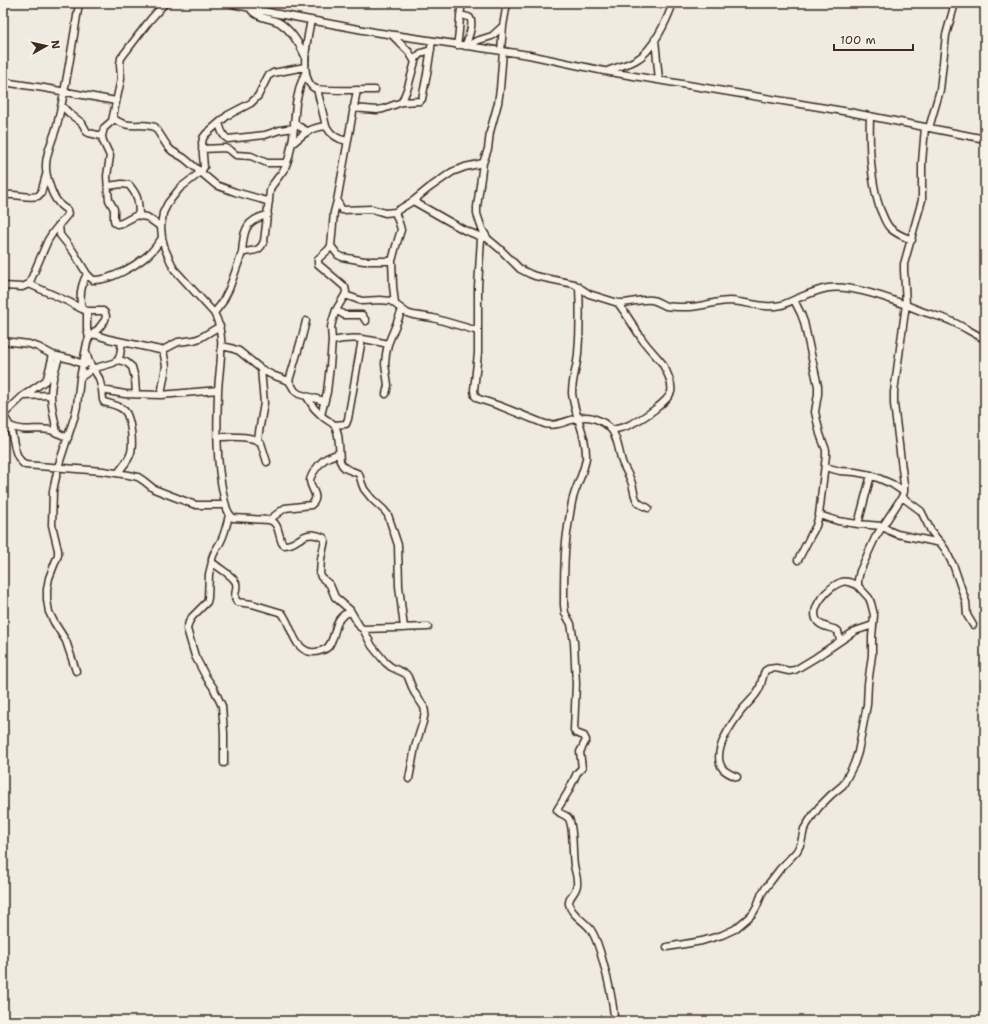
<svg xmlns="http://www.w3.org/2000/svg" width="988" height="1024" font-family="'Shantell Sans',sans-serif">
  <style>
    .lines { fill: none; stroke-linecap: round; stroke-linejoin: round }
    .minor-casing { stroke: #3b2a1e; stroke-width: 9 }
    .minor { stroke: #f7f3e8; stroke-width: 6 }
  </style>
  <rect width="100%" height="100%" fill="#efebe0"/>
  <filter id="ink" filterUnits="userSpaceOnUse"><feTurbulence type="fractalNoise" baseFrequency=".025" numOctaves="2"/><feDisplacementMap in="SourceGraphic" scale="8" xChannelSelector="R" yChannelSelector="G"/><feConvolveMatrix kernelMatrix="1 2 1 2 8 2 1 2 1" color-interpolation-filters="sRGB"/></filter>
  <g filter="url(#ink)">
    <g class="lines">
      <g class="minor-casing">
        <path id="minor" d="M228,3l45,10 101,19 155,23 75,16 245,41 136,27
          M250,8c5,10 21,10 30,15 12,8 19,20 25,33
          M3,9l1,-6
          M460,15c2,1 8,1 10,3 4,5 -2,22 -5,28
          M311,20c-3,15 -13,57 3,68 5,3 51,2 61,2
          M392,35l17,17 6,10
          M655,39l4,41
          M457,45c3,-14 2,-28 5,-42
          M468,46l8,-5 16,-5 11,-10
          M501,51l2,-25 4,-23
          M503,51l-3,38 -2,14 -8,29 -2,17 -5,14 -6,44v7l5,15 6,10 12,10 20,20 10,5 5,2 39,8 15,10 29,9c11,1 23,-5 34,-3 5,1 9,4 14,6 6,1 13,1 18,1 16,1 30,-6 46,-6 19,1 33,8 52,4 15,-6 30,-14 46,-17 26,-4 69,13 93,23 11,4 22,6 32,11 11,5 21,12 32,17
          M305,67l-32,6 -5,3 -10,20 -7,7 -23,12 -22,19 -3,4 -1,5 2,24 -3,5 -21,16 -12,15 -5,10 -2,14 1,11 3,11 9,20 40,44c13,23 5,53 4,79 -1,34 -2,68 5,101 2,9 3,19 10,25l36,2c10,2 9,14 13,23l2,2c15,1 18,-18 40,-7l1,2 -4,19 -1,15 1,3 9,8 5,12 15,13 10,17 3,2 65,-2
          M607,71c10,-4 20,-6 29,-11 17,-9 31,-40 37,-57
          M3,82l41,6 72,13
          M317,89l9,37c5,9 11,13 21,15
          M357,90l-20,111 -3,11 -3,34 -3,4 -10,9v5l27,23 1,5 -1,3 -9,15 -3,9 -2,8 1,14 -2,25 -3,26 -6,23c4,5 10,6 13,10 6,6 5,27 6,36 4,10 10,8 19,13l3,10 2,5 8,10 12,11 4,5 10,30 1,41 5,42
          M402,102l6,-15 8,-29 5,-5 10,-3
          M62,106l8,8 12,9 5,9 2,1 13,3
          M353,108l24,2 6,-1 19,-7 18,-1 2,-2 5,-25 5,-33
          M870,116c-1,31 0,63 10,93 3,6 5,14 10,19 6,6 14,9 22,12
          M113,118c15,12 25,4 42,9l13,20 4,4 12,7 32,27 19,7 25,7 9,3
          M294,122l4,4 9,5
          M219,123c2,6 3,13 9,16l37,-4 15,-5 14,-2
          M929,128l11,-38 6,-55 9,-32
          M292,144c13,-11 17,-16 34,-18
          M202,149l23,-1 5,2 6,5 15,1 16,7h20
          M108,186l14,-2 7,1c10,12 9,15 10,29l1,2 7,1 14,10
          M3,195c12,-2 24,4 35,1l3,-3 5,-18
          M337,201l5,9 30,-1 13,4 10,-1 18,-11 16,-13 23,-16 13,-5 18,-4
          M413,201l51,29 20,8
          M395,212l5,14 1,4 -5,16 -4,15 1,25 2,18
          M139,214l-17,9 -5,1 -2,-1 -1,-3v-11l-5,-9 -1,-9 -1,-15 3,-20 -7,-15 -1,-5 2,-8 8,-7 9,-42 -1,-15 1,-6 29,-38 15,-17
          M59,225l1,10 13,16 14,23 6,6c17,1 42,-14 55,-25 6,-5 10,-11 14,-17
          M481,238l-3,49v66l-4,37 1,6 4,3 21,7 45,18c17,4 31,-11 48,-6 25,8 23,23 29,44 3,8 8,14 10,22 2,6 2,14 6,18 2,3 7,4 10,6
          M331,246l7,9 4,2 22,4h28
          M242,253c1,-10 1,-26 11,-32 4,-3 10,-5 15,-6
          M29,284l40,18 13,7 5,2h16l2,2 1,3 -1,4 -6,8 -10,10 -2,5 -7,35 -3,28 -2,9 -17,52 -2,10 -3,14 -1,34 6,25v5l-9,23 -2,11v11l2,12 5,10 12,19 10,30
          M3,286l19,1 7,-3 19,-44 6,-9 14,-17 -1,-4c-3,-2 -7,-4 -9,-8 -6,-6 -12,-26 -12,-34 -1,-16 9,-31 12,-47 9,-39 15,-79 21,-118
          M579,287c1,22 1,44 -1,67 -1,13 -6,25 -6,39 2,22 15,42 14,65 -2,16 -11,29 -14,44 -3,17 -6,34 -7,51 -1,17 -1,35 -1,52l1,8 6,11 3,18 2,42 -2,46 2,3 8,3 2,4 -6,12 2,16 -5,5 -9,19 -11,18c3,5 9,4 12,9 5,9 3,34 5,46 1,7 4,13 3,20 -1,8 -9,12 -8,19 2,11 16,17 22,26 8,12 11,29 15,43 4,16 8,31 8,48
          M345,295l17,6 18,-1 11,1 16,12 6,2 20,3 45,13
          M794,300l7,14 3,8 14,64v8l-3,18 5,22 6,16v5l-7,60 -3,11 -5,9 -13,25
          M82,309c-3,-12 -1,-24 5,-35
          M336,310l8,5h18l4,6
          M87,311v18l2,9
          M214,313l8,-10 7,-14 13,-36c10,-4 17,1 22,-12l6,-50 1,-4 14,-19 4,-11 4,-20 3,-34 4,-17 5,-13
          M93,334l16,5 51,11h3l15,-8 16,-2 6,-2 20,-12
          M3,341l26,3 9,3 15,8 17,4 15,6
          M332,341c21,-5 35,-2 56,3
          M221,346l10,2 8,3 22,18 11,6 17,6 6,10 4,3 25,7
          M86,352l3,10 10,16 3,12 1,10 1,2c7,2 14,3 20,8 7,7 10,36 6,45 -2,6 -8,12 -12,18
          M118,360l8,2 6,5 3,11 1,16
          M80,378l12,-9 21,-6 5,-3 2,-5 2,-13
          M289,381l13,-44 4,-16
          M102,390l23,4 36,1 57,-5
          M386,394l2,-9 -3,-21 1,-10 2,-10 14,-34
          M161,395l5,-29 -3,-16
          M24,396l27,-1
          M307,397l7,11 7,7
          M3,415l20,-19 22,-15 2,-3 6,-23
          M3,416c14,13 6,37 22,49l78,6 26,4 9,2 6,4 10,8 36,14 6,2h30
          M334,425l12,-1 2,-5 14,-80
          M10,426c16,7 25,1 40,4 6,2 12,5 18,8
          M613,430c7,-2 14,-3 20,-7 9,-4 35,-21 38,-31 2,-8 -5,-22 -9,-29 -6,-8 -14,-15 -20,-24 -8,-12 -15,-24 -24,-36
          M57,433c-2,-12 -6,-26 -6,-38 0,-13 4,-26 8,-38
          M218,437c10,0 35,-2 43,6l6,19
          M258,441l1,-9 5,-29 -3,-34
          M825,467l15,4 15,1 16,3 21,9 12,8
          M902,497l19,14 10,20 14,18 9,18 12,35 1,13 6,10
          M229,515c-2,9 -4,18 -8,26 -3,7 -10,13 -9,21 6,6 21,13 24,21 2,7 -4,13 1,19l15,2 30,9c7,9 9,21 16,31 6,7 12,10 22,7 3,-1 6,-2 8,-4 10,-12 4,-31 23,-35
          M819,515l19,6 20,3 24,2 8,5 7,3 44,9
          M269,520l16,-12 26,-3c10,-8 0,-15 -1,-24 0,-6 11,-20 17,-23 4,-2 8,-3 12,-5
          M858,524l13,-49
          M212,562l-3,12 -1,24 -1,4 -15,15 -3,5 -2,7 8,27 11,21 7,10 9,19 2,27v30
          M363,629l9,17 13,16 6,5 15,7 2,3 6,15 10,15 1,5 -2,10 -8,25 -6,32
          M840,641l-2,-10c-6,-4 -15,-3 -20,-9 -11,-13 12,-37 24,-40 5,-2 11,2 15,3
          M737,777c-5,-2 -10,-4 -14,-8 -13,-16 9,-46 19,-59 5,-6 12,-12 16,-19 4,-6 4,-14 7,-20l3,-2 8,-1 13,3 6,-1 20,-12 40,-27 18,-6
          M667,947l35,-6 20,-6 13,-6 13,-11 5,-5 4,-7 5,-13 5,-7 13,-17 17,-18 4,-8 3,-14 9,-14 6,-8 12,-12 12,-10 11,-21 4,-12 9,-47 1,-21 4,-29v-18l2,-22 -3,-12 -2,-5 -11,-12v-6l2,-9 15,-33 27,-41 2,-5v-7l-10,-81v-12l12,-88 -2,-34v-6l18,-64v-37l3,-36"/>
      </g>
      <use href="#minor" class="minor"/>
    </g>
  </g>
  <rect width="988" height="1024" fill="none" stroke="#f7f3e8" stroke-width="16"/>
  <rect x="8" y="8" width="972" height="1008" fill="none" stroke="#3b2a1e" stroke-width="1.5" filter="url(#ink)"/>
  <g transform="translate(46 46) rotate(82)" stroke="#f7f3e8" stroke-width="3" paint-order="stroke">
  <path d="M0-3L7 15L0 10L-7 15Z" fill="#3b2a1e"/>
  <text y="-6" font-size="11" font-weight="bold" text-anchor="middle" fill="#3b2a1e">N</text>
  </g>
  <path d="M834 44v6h79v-6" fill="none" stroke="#3b2a1e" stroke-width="2"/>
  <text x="840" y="44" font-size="12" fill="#3b2a1e" stroke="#f7f3e8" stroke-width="3" paint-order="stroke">100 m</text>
</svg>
